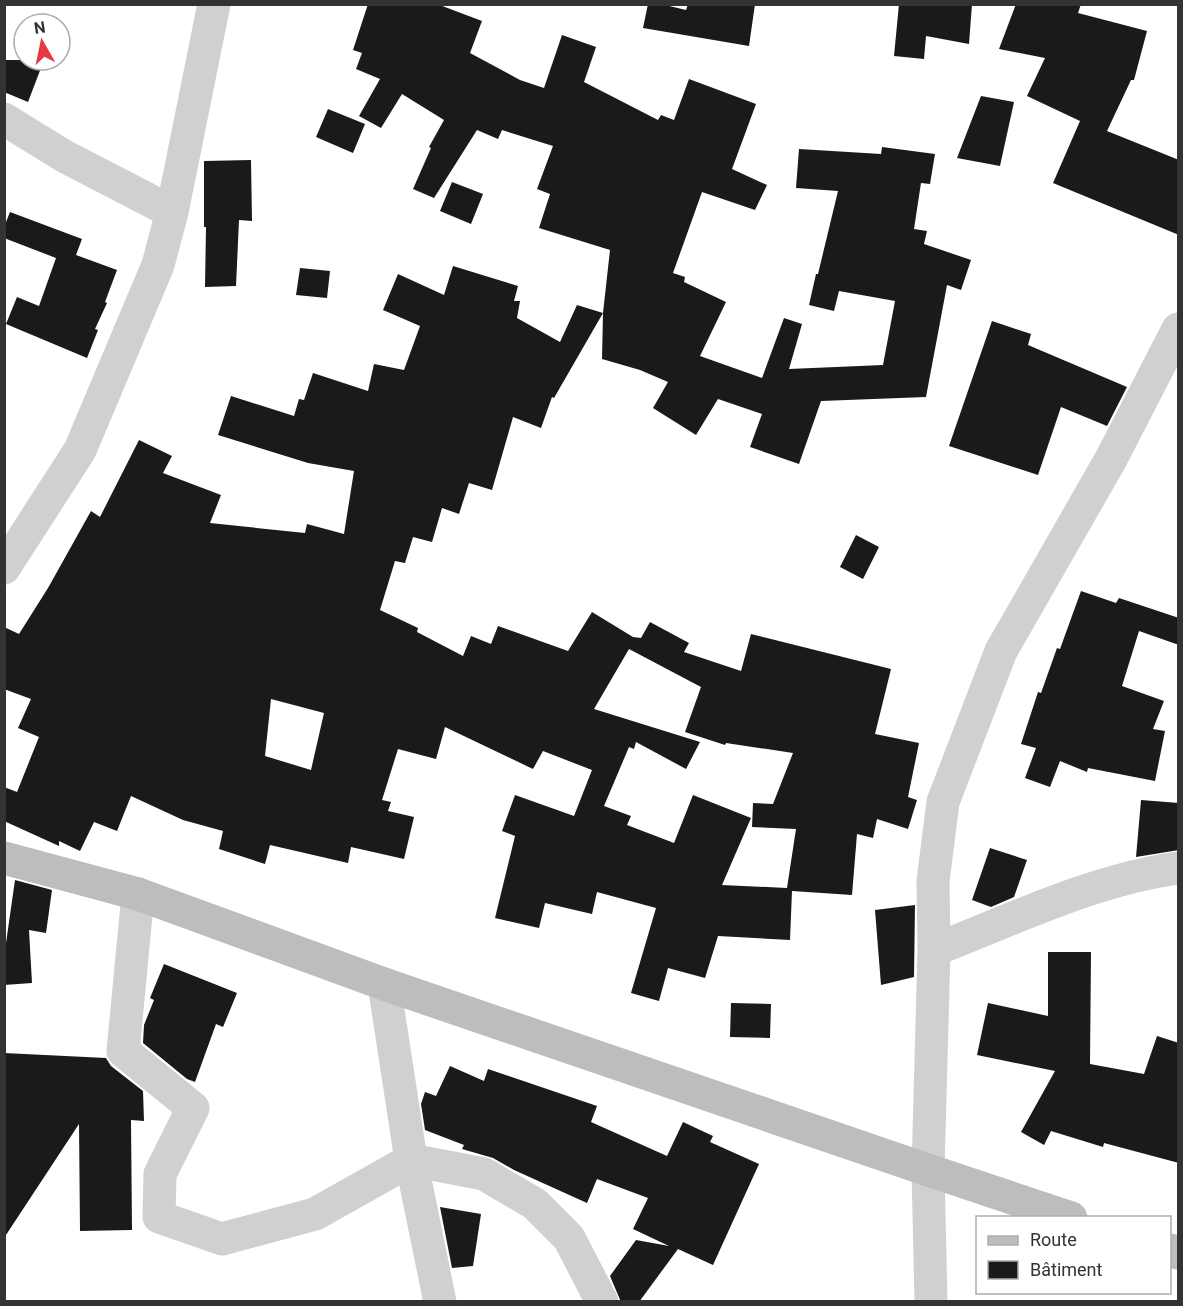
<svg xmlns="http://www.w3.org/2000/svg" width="1183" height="1306" font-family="Roboto,sans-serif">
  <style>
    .building { fill: #1a1a1a; fill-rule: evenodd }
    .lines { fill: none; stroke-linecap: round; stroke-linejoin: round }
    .street { stroke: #d0d0d0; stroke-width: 33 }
    .secondary { stroke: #bdbdbd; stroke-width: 33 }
  </style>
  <rect width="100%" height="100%" fill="#fff"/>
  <path class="building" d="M368,4h69l45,17 -12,32 50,27 24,8 18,-53 34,12 -12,35 74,38 3,-5 13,5 15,-41 67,25 -24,65 35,16 -12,25 -53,-18 -29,81 12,4 -1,5 42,20 -26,54 62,22 22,-60 18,6 -13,45 94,-4 12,-64 -56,-10 -5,20 -25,-6 7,-31h2l20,-83 -42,-3 3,-39 82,5 1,-7 53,7 -5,30 -9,-1 -7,46 13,2 -3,13 47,16 -10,30 -14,-5 -21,112 -105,4 -22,63 -49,-17 12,-33 -44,-15 -22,36 -43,-27 15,-26 -28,-12 -38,-11 1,-46 -49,85 -2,-1 -11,31 -28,-11 -21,73 -23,-7 -10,31 -17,-6 -10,34 -19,-5 -8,26 -10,-2 -15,49 38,18 -1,4 46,24 8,-20 20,8 7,-18 70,25 24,-39 41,25 8,1 9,-16 39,21 -5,9 57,19 10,-37 140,35 -16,65 44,9 -11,54 9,3 -9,29 -31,-10 -4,19 -16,-4 -5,61 -60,-4 -2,49 -72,-4 -13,42 -37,-10 -9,33 -28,-8 25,-85 -59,-16 -5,22 -47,-11 -6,25 -44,-10 20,-82 -13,-5 13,-36 59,21 18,-46 -49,-19 -10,18 -88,-42 -9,32 -38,-10 -16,51 9,2 -3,9 26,6 -10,42 -53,-12 -3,16 -78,-18 -5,19 -46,-15 4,-18 -40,-11 -52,-24 -14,35 -23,-9 -14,29 -21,-10v5l-55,-25v-34l13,5 22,-55 -21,-9 13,-29 -27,-10v-62l15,7 29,-46 43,-77 9,6 39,-77 33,16 -9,17 58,22 -11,28 95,10 2,-9 37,10 10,-63 -46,-8 -90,-28 13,-39 63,20 5,-17 5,1 9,-27 55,18 6,-27 30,6 16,-44 -37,-16 15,-36 46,21 9,-29 65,20 -4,15h6l-3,17 43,24 17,-37 26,8 7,-63 -71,-22 11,-34 -13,-5 16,-43 -51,-16 -4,9 -21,-9 -43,68 -21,-9 18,-41 -2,-1 15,-27 -42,-26 -21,34 -22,-12 21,-37 -24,-10 6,-16 -9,-3zM629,649l72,38 -16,45 40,13 1,-2 67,10 -20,51 -20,-1 -1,24 44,2 -9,59 -65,-3 29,-67 -58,-23 -19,48 -47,-18 4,-9 -27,-10 25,-59 5,2 2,-7 50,27 14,-27 -106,-33zM271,699l53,14 -13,57 -46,-14z
    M648,4h13l25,6 2,-6h67l-6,42 -106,-18z
    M899,4h73l-3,40 -43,-8 -2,23 -30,-3z
    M1016,4h65l-3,9 69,18 -13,49h-3l-24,51 72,29v75l-126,-52 27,-62 -53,-25 18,-38 -46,-9z
    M4,60h40l-16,42 -24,-10z
    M981,96l33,6 -14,64 -43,-8z
    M328,109l37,15 -12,29 -37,-16z
    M251,160l1,61 -13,-1 -3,66 -31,1 1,-60h-2v-66z
    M452,182l31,12 -12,30 -31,-13z
    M10,212l72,27 -6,16 41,15 -12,32 2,1 -12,26 3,1 -11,28 -81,-34 11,-27 22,9 17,-48 -52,-20v-11z
    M300,268l30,3 -3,27 -31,-3z
    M992,321l39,13 -3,11 99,42 -20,39 -46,-19 -23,68 -89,-29z
    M856,535l23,12 -16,32 -23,-12z
    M1081,591l35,12 3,-5 60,20v27l-40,-14 -17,55 42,15 -11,28 12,2 -10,50 -67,-13 -1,4 -27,-11 -10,26 -25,-9 11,-30 -15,-4 17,-52 3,1 16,-45 3,1z
    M1141,800l38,3v47l-43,7z
    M990,848l37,12 -13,37 -23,10 -19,-7z
    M15,880l37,10 -6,43 -17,-3 3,53 -28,2v-42h2z
    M915,905l-1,72 -33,8 -6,-75z
    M1048,952h43l-1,112 54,10 13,-38 22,7v120l-75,-20 -1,4 -52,-16 -7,14 -23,-13 34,-61 -78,-16 11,-52 60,13z
    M164,964l73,29 -14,34 -7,-3 -21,58 -8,-3 -44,-36 1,-18 10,-25 -4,-2z
    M731,1003l40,1 -1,34 -40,-1z
    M4,1053l102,5 5,8 32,25 1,30 -13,-1 1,110 -52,1 -1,-107 -75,114z
    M450,1066l34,15 4,-12 109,37 -6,16 76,34 16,-34 30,14 -3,6 49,22 -46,101 -35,-16 -39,53h-18l-11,-26 26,-36 33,6 -36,-17 15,-31 -51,-19 -10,24 -73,-33 -21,-12 -31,-9 2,-4 -39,-15 -4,-26 4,-12 11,4z
    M440,1207l41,7 -8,52 -21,2z"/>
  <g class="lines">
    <path class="street" d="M4,119l60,37 108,56
      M4,568l76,-118 78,-185 14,-53 42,-208
      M138,894l-15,157 70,57 -33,66 -1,43 63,22 93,-25 96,-54 73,14 51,30 34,34 33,64
      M934,950c80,-31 159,-70 244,-82
      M384,984l27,176 29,142
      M931,1302l-3,-132 6,-220 -1,-69 10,-79 58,-151 110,-192 67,-130"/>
    <path class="secondary" d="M4,858l134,36 246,90 544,186 143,48
      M1170,1250l8,3"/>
  </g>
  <rect width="1183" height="1306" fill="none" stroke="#333333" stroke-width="12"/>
  <rect x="976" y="1216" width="195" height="78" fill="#ffffff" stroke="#adadad" stroke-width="1.5"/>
  <rect x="988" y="1236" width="30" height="9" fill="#bdbdbd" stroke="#adadad" stroke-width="1.5"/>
  <text x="1030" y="1246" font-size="18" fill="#333333">Route</text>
  <rect x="988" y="1261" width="30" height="18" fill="#1a1a1a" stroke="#adadad" stroke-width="1.5"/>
  <text x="1030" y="1276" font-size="18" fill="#333333">Bâtiment</text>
  <g transform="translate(42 42) rotate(351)"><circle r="28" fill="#ffffff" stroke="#adadad" stroke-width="1.5"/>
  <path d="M0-4.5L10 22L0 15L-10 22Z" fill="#e63946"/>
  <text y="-9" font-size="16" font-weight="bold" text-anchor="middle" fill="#333333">N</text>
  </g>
</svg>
